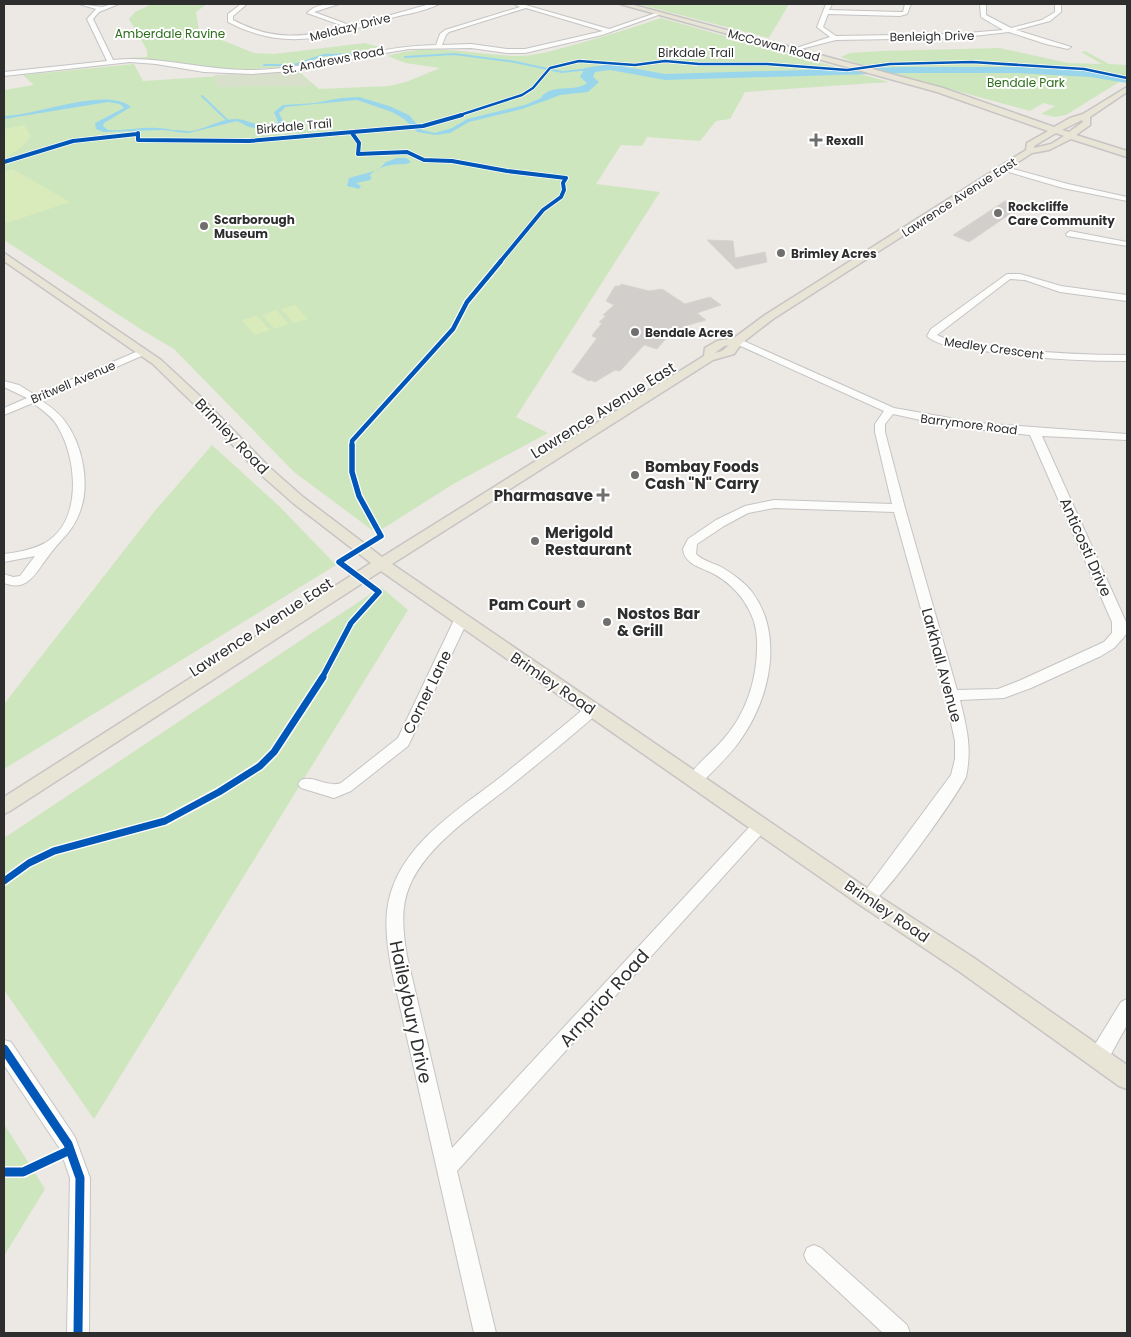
<svg xmlns="http://www.w3.org/2000/svg" width="1131" height="1337" font-family="Poppins,sans-serif">
  <style>
    .green { fill: #cee6be }
    .cemetery { fill: #d8e0cc }
    .pitch { fill: #d9eabb }
    .water { fill: #99d6ec }
    .lines { fill: none; stroke-linecap: round; stroke-linejoin: round }
    .stream { stroke: #99d6ec; stroke-width: 2 }
    .river { fill: #99d6ec; fill-rule: evenodd }
    .building { fill: #d1cecb; stroke: #d7d4d0 }
    .minor-casing { stroke: #c5c4c5; stroke-width: 2 }
    .major-casing { stroke: #c6c5c4; stroke-width: 3 }
    .minor { fill: #fcfcfb; fill-rule: evenodd }
    .major { fill: #e8e4d6; fill-rule: evenodd }
    .cycleway-far5-casing { stroke: #fff; stroke-width: 4 }
    .cycleway-far4-casing { stroke: #fff; stroke-width: 5.5 }
    .cycleway-far3-casing { stroke: #fff; stroke-width: 7 }
    .cycleway-far2-casing { stroke: #fff; stroke-width: 8 }
    .cycleway-far1-casing { stroke: #fff; stroke-width: 10 }
    .cycleway-casing { stroke: #fff; stroke-width: 12 }
    .cycleway-far5 { stroke: #0057b8; stroke-width: 2.5 }
    .cycleway-far4 { stroke: #0057b8; stroke-width: 4 }
    .cycleway-far3 { stroke: #0057b8; stroke-width: 4.5 }
    .cycleway-far2 { stroke: #0057b8; stroke-width: 5.5 }
    .cycleway-far1 { stroke: #0057b8; stroke-width: 7 }
    .cycleway { stroke: #0057b8; stroke-width: 9 }
    .poi-dot { fill: #706f6e; stroke: #fff; stroke-width: 2 }
    .labels { text-anchor: middle; dominant-baseline: central; stroke-width: 4; stroke-linejoin: round; paint-order: stroke }
    .far-street-label { font-size: 12px; fill: #2e2e2e; stroke: #fff }
    .far-park-label { font-size: 12px; fill: #2c6e1b; stroke: #fff }
    .far-poi-label { font-size: 12px; font-weight: bold; fill: #2e2e2e; stroke: #fff; text-anchor: start }
    .street-label { font-size: 15px; fill: #2e2e2e; stroke: #fff }
    .poi-label { font-size: 15px; font-weight: bold; fill: #2e2e2e; stroke: #fff; text-anchor: start }
    .near-street-label { font-size: 18px; fill: #2e2e2e; stroke: #fff }
  </style>
  <rect width="100%" height="100%" fill="#ece8e4"/>
  <path class="green" d="M152,4h55l-11,8 3,19 55,22 20,1 91,-11 14,4 -15,3 4,2 -38,9 -42,5 3,1 -80,4 -83,-13 19,-1v-7l-18,-31 6,-7z
    M638,4h151l-20,34z
    M661,18l228,64 -144,10 -15,27 -14,2 -16,20 -53,-4 -5,9 -21,-1 -25,39 64,8 -144,225 32,16 -93,50 -79,50 -82,-61 -120,-123 -32,-19 -138,-90v-150l30,-5 -11,-10 111,-11 9,17 155,-10 21,18 70,-3 17,-4 34,-14 -35,-5 -17,-7c42,-14 86,-1 129,0 19,0 38,-6 56,-11 30,-8 59,-17 88,-27z
    M1000,48l68,15 34,1 -21,-12 4,-1 24,13 18,1v12l-61,38 -11,2 -14,-3 14,-8 -12,-3 -13,8 -171,-47 -18,-7 9,-4 31,-2z
    M212,445l68,62 56,58 -332,204v-65l150,-192z
    M381,587l27,23 -314,509 -90,-129v-152z
    M4,1124l41,65 -41,67z"/>
  <path class="cemetery" d="M296,71l17,15 -96,1 -3,-12z"/>
  <path class="pitch" d="M24,125l7,11 -9,11 -18,12v-30z
    M13,169l57,33 -63,21 -3,-1v-50z
    M295,305l13,14 -14,4 -13,-14z
    M276,310l13,14 -14,5 -13,-14z
    M257,316l13,14 -15,5 -13,-15z"/>
  <path class="water" d="M546,96l4,3 -28,10 -53,13 -19,11 -14,2 -19,-3 -13,-13 -12,-7 -35,-12 -73,7 -5,6 5,10 -10,5 -14,1 -11,-2 -12,-6 -48,12 -26,-3 -60,2 -7,-3 -1,-6 29,-15 -4,-4 -12,-2 -104,17v-3c31,0 103,-30 127,-9l-27,16 -1,3 5,4c16,1 33,-3 49,-2 12,0 22,5 34,3 15,-2 29,-12 44,-12 13,-1 33,15 43,3l-4,-10 9,-7 32,-2 26,-5 18,-1 30,9 20,9 13,15 13,3 17,-5 15,-9 58,-14z
    M397,158h9l5,4c-7,4 -13,1 -20,3 -7,1 -18,6 -22,11l3,1 -2,3 -14,3 5,3 -2,3 -12,-3 2,-8 29,-8 8,-8z"/>
  <g class="lines">
    <path class="stream" d="M405,57l49,-3 61,8 47,10 28,-3
      M264,65h30l30,-10 40,-1
      M202,96l25,24
      M280,111l4,-4
      M272,126l5,-2
      M176,131l11,1"/>
    <path class="river" d="M610,64l55,10 240,-7h111l74,4 37,6v6l-37,-6 -74,-4h-111l-240,7 -55,-10 -15,2 -2,5 6,5 -11,10 -28,3 -13,5 -6,-3c12,-14 33,-4 46,-14l-7,-6 5,-9z"/>
  </g>
  <path class="building" d="M1005,201l17,5 -53,36 -16,-7z
    M707,240l26,1 2,17 30,-6 2,10 -31,7z
    M621,284l28,7 13,-2 23,15 25,-7 11,8 -24,8 9,7 -21,6 -17,10 -11,13 -13,-4 -24,26 -5,-1 -20,12 -4,-2 -2,1 -17,-9 25,-34 -5,-2 1,-2 9,-11 -3,-1 7,-6 -3,-1 11,-10 -8,-4 9,-15h5z"/>
  <g class="lines">
    <g class="minor-casing">
      <path id="minor" d="M79,4l23,3 10,-3h7l-20,8 -6,7 20,41c46,-5 92,11 139,10 63,-1 122,-24 184,-25l4,-11 5,-4 75,-23 -6,-3h8l87,25 47,-16 5,1 -59,21 -77,18h-18l-36,-5 -62,1 -48,8 -56,13 -53,4 -48,-2 -48,-8 -26,-2 -126,14v-4l103,-11 -20,-42 9,-10zM526,8l77,23 -78,18h-18l-36,-5 -29,1 4,-10 3,-3z
        M241,4h6l-14,12v4c40,21 70,18 113,7l-39,-14c7,-8 22,-10 32,-9l-25,8 38,14 78,-22h9c-13,7 -33,10 -48,14 -60,18 -104,35 -163,4v-8z
        M826,4h6l-3,6 71,2h3l2,-8h6l-4,10 -7,2 -72,-2 -5,13 13,9 119,-2 48,-4 -22,-13 -1,-13h6v11l25,13 31,-8 13,-8v-8h6v8l-11,9 -34,9 55,17 -3,2 -22,-5 -37,-12 -54,6 -119,2 -43,11v-2l37,-12 -13,-10z
        M1002,166l66,18 59,13v4l-64,-13 -61,-18z
        M1070,231l57,11v4l-60,-10 -1,-2z
        M1007,274h13l41,12 66,9v6l-67,-9 -35,-12 -15,-1 -73,56c13,7 27,7 41,9 49,8 99,11 149,11v6c-50,0 -100,-3 -150,-11 -16,-2 -34,-3 -48,-12l-2,-2 4,-7z
        M737,338l157,70 84,15 149,11v6l-85,-4 84,186v12l-2,3 -10,11 -13,8 -70,32 -27,10 -44,2c7,29 12,48 6,77 -10,20 -83,124 -99,129l-6,-2 -2,-5 92,-124 4,-16v-18l-10,-46 -51,-183 -120,-4 -26,5 -24,13 -27,18 -1,10c7,7 18,9 27,14 9,5 23,16 29,24 33,44 17,109 -13,150 -11,15 -26,29 -39,42l-5,2 -5,-2 -3,-4c7,-14 23,-26 33,-37 26,-27 38,-64 37,-102 0,-28 -19,-54 -43,-67 -13,-7 -29,-9 -31,-25l5,-10 28,-19 29,-14 29,-6 118,4 -17,-72v-8l9,-13 -150,-68v-4zM893,414l55,12 82,9 82,187v11l-8,9 -83,38 -23,9 -41,1 -52,-182 -20,-76v-8z
        M143,349l5,3 -2,2 -105,46c8,6 17,12 23,20 19,24 27,66 15,94 -6,17 -19,26 -29,40 -13,16 -21,39 -46,29v-9l9,3 7,-1 15,-20 -31,6v-8c14,-2 28,-4 41,-11 38,-22 32,-84 13,-116 -5,-10 -16,-17 -25,-24l-29,12v-7l23,-10 -23,-11v-6l15,4 16,10z
        M461,615l5,2 2,3 -60,126 -57,45 -17,7 -33,-10 -3,-4 3,-4c13,-5 26,8 40,3l57,-45 56,-118 2,-3z
        M592,705l5,1 2,4 -2,4c-29,25 -58,49 -88,73 -33,26 -82,58 -99,98 -10,22 -7,47 -3,71l45,192 303,-327 6,-2 6,2 2,5 -312,345 39,162h-22l-83,-366c-4,-25 -8,-50 0,-75 16,-52 70,-84 111,-116 28,-23 57,-46 85,-70z
        M1127,999v26l-22,40 -7,2 -7,-2 -2,-7 2,-7 30,-49z
        M4,1040l7,2 64,95 15,41 -1,155h-22l3,-155 -10,-29 -56,-84z
        M814,1245l7,3 86,77 3,8h-27l-76,-71 -3,-7 3,-7z"/>
    </g>
    <g class="major-casing">
      <path id="major" d="M620,4h10l313,84 111,39 16,-9 13,-4 44,-27v5l-37,25v8l-14,10 51,16v6l-56,-18 -22,11 -17,3 -259,166 -31,24 -8,11 -21,6 -321,204 482,329 100,65 153,107v24l-8,-3 -159,-114 -100,-67 -479,-334 -371,240 -6,3v-17l367,-234 -78,-60 -34,-30 -65,-69 -41,-40 -149,-103v-8l157,107 41,38 67,69 34,30 79,60 322,-201 1,-8 12,-7 17,-3 31,-23 261,-165 1,-7 21,-12 -111,-39zM1082,120l1,2 -14,10 -7,-2zM1056,133l8,3 -13,8 -17,4v-2zM729,345l-7,6 -7,2 9,-7z"/>
    </g>
    <use href="#minor" class="minor"/>
    <use href="#major" class="major"/>
    <g class="cycleway-far5-casing">
      <path id="cycleway-far5" d="M457,116l65,-21 11,-7 17,-20 29,-7 56,4 30,-4 34,3h68l80,6 43,-6 82,-2 112,7 43,9"/>
    </g>
    <g class="cycleway-far4-casing">
      <path id="cycleway-far4" d="M138,133v7l111,1 174,-15 39,-11
        M352,133l7,10 -1,11 49,-2 17,8 28,1 55,10 59,7 -3,5 1,7 -3,7 -18,13 -43,52
        M4,162l69,-21 64,-7"/>
    </g>
    <g class="cycleway-far3-casing">
      <path id="cycleway-far3" d="M352,446v-5l101,-112 14,-27 34,-41"/>
    </g>
    <g class="cycleway-far2-casing">
      <path id="cycleway-far2" d="M322,678l29,-55 28,-31 -40,-30 42,-26 -22,-40 -7,-24v-27"/>
    </g>
    <g class="cycleway-far1-casing">
      <path id="cycleway-far1" d="M4,881l25,-18 25,-12 111,-30 54,-29 41,-26 14,-14 49,-75"/>
    </g>
    <g class="cycleway-casing">
      <path id="cycleway" d="M4,1049l64,95 12,34 -2,155
        M4,1172h19l47,-22"/>
    </g>
    <use href="#cycleway-far5" class="cycleway-far5"/>
    <use href="#cycleway-far4" class="cycleway-far4"/>
    <use href="#cycleway-far3" class="cycleway-far3"/>
    <use href="#cycleway-far2" class="cycleway-far2"/>
    <use href="#cycleway-far1" class="cycleway-far1"/>
    <use href="#cycleway" class="cycleway"/>
  </g>
  <g class="poi-dot">
    <path d="M813.5 132.5h5v5h5v5h-5v5h-5v-5h-5v-5h5z"/>
    <circle cx="998" cy="213" r="5"/>
    <circle cx="204" cy="226" r="5"/>
    <circle cx="781" cy="253" r="5"/>
    <circle cx="635" cy="332" r="5"/>
    <circle cx="635" cy="475" r="5"/>
    <path d="M600.5 487.5h5v5h5v5h-5v5h-5v-5h-5v-5h5z"/>
    <circle cx="535" cy="541" r="5"/>
    <circle cx="581" cy="604" r="5"/>
    <circle cx="607" cy="622" r="5"/>
  </g>
  <g class="labels">
    <g class="far-street-label">
      <text transform="translate(350 27) rotate(-14)">Meldazy Drive</text>
      <text transform="translate(932 36) rotate(-1)">Benleigh Drive</text>
      <text transform="translate(774 45) rotate(15)">McCowan Road</text>
      <text x="696" y="52">Birkdale Trail</text>
      <text transform="translate(333 60) rotate(-11)">St. Andrews Road</text>
      <text transform="translate(294 126) rotate(-5)">Birkdale Trail</text>
      <text transform="translate(959 197) rotate(-33)">Lawrence Avenue East</text>
      <text transform="translate(994 348) rotate(8)">Medley Crescent</text>
      <text transform="translate(73 382) rotate(-23)">Britwell Avenue</text>
      <text transform="translate(969 424) rotate(7)">Barrymore Road</text>
    </g>
    <g class="far-park-label">
      <text x="170" y="33">Amberdale Ravine</text>
      <text x="1026" y="82">Bendale Park</text>
    </g>
    <g class="far-poi-label">
      <text x="826" y="140">Rexall</text>
      <text x="1008" y="206">Rockcliffe<tspan x="1008" dy="14">Care Community</tspan></text>
      <text x="214" y="219">Scarborough<tspan x="214" dy="14">Museum</tspan></text>
      <text x="791" y="253">Brimley Acres</text>
      <text x="645" y="332">Bendale Acres</text>
    </g>
    <g class="street-label">
      <text transform="translate(603 410) rotate(-32)">Lawrence Avenue East</text>
      <text transform="translate(232 436) rotate(46)">Brimley Road</text>
      <text transform="translate(1086 547) rotate(66)">Anticosti Drive</text>
      <text transform="translate(261 627) rotate(-33)">Lawrence Avenue East</text>
      <text transform="translate(942 665) rotate(75)">Larkhall Avenue</text>
      <text transform="translate(553 683) rotate(34)">Brimley Road</text>
      <text transform="translate(427 692) rotate(-64)">Corner Lane</text>
      <text transform="translate(887 911) rotate(34)">Brimley Road</text>
    </g>
    <g class="poi-label">
      <text x="645" y="466">Bombay Foods<tspan x="645" dy="17">Cash "N" Carry</tspan></text>
      <text x="593" y="495" text-anchor="end">Pharmasave</text>
      <text x="545" y="532">Merigold<tspan x="545" dy="17">Restaurant</tspan></text>
      <text x="571" y="604" text-anchor="end">Pam Court</text>
      <text x="617" y="613">Nostos Bar<tspan x="617" dy="17">&amp; Grill</tspan></text>
    </g>
    <g class="near-street-label">
      <text transform="translate(604 998) rotate(-48)">Arnprior Road</text>
      <text transform="translate(411 1012) rotate(78)">Haileybury Drive</text>
    </g>
  </g>
  <rect width="1131" height="1337" fill="none" stroke="#2e2e2e" stroke-width="10"/>
</svg>
